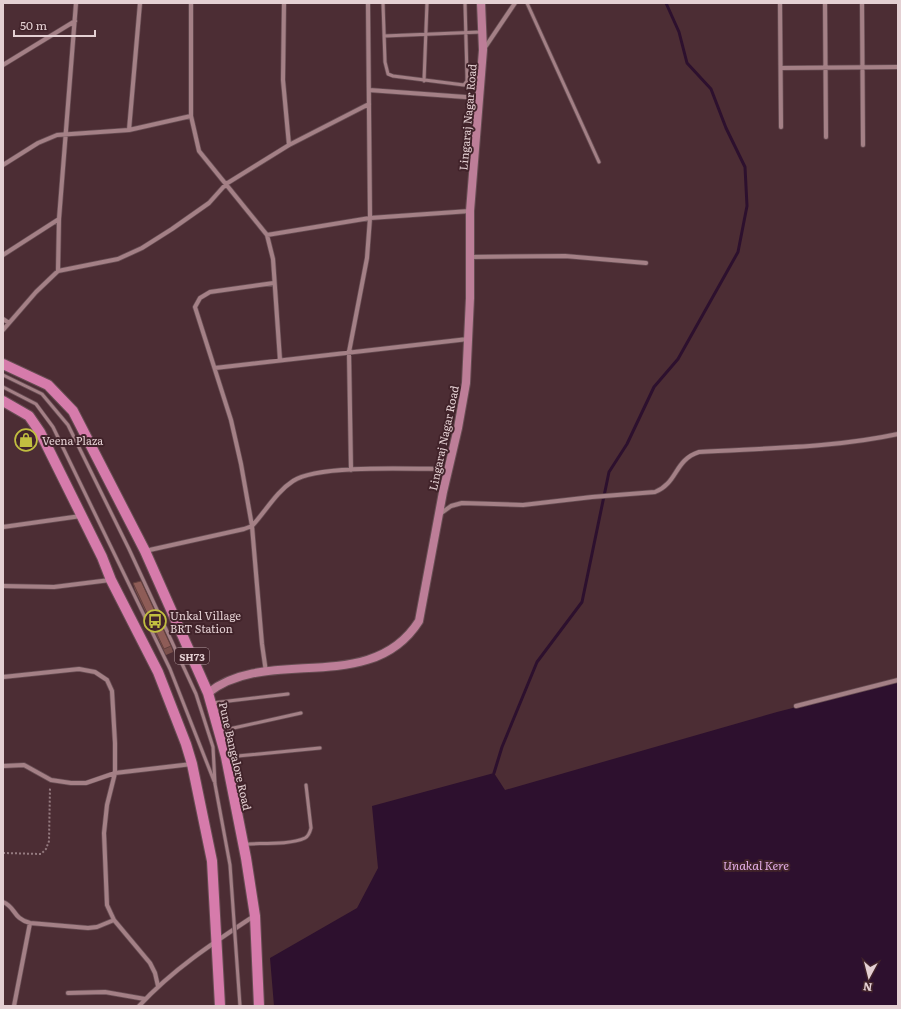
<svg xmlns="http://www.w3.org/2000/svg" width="901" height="1009" font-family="Literata,serif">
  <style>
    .water { fill: #2d102e }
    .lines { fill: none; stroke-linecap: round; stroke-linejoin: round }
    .stream { stroke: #2d102e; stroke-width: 3 }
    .lane-casing { stroke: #674d53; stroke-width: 4.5 }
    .street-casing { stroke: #674d53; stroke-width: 5.5 }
    .secondary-casing { stroke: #674d53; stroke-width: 10 }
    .primary-casing { stroke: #674d53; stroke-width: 12 }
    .path { stroke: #957b80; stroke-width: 2; stroke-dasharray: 2 2; stroke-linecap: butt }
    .lane { stroke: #a48086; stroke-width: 3 }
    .street { stroke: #a48086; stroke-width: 4 }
    .secondary { stroke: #bd7e98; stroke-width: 8 }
    .primary { stroke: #d67bab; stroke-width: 10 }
    .lane-bridge-casing { stroke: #674d53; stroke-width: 4.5; stroke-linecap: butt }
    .lane-bridge { stroke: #a48086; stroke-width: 3 }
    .wall { fill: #7a4f4b }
    .building { fill: #8e5c57; stroke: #63403d }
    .labels { text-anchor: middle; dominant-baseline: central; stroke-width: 4; stroke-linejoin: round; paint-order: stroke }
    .shield { fill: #41232a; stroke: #b39ca0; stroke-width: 1 }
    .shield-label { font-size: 10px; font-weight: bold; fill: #e4d0d3 }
    .street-label { font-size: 11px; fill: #e4d0d3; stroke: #41232a }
    .poi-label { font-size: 11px; fill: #e4d0d3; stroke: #41232a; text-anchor: start }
    .water-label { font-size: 12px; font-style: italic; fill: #e1abe3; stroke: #41232a }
  </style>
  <rect width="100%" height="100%" fill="#4c2d34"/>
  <path class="water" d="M898,681v325h-624l-4,-48 87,-50 21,-40 -6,-62 122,-33 11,17 272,-78z"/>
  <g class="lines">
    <path class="stream" d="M494,773l8,-26 35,-85 45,-60 27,-130 18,-28 27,-57 24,-28 60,-107 9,-46 -2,-39 -19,-39 -15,-39 -24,-26 -8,-31 -13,-29"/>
    <g class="lane-casing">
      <path id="lane" d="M383,3l2,59 3,12 5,2 71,9 3,-4v-5l-2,-73
        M527,3l72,159
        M384,36l97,-4
        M424,81l3,-78
        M3,375l39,19 26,31 61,124 67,145 17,53 2,37
        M3,387l33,17 17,23 117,242 44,112
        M212,703l76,-9
        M220,731l81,-18
        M227,757l93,-9
        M245,844c17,-1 45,1 60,-6 4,-2 5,-6 6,-10l-5,-43"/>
    </g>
    <g class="street-casing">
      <path id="street" d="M191,3v113l8,35 68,84 6,24 7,101
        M284,3l-1,77 6,65
        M780,3l1,124
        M825,3l1,134
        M862,3l1,142
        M484,49l31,-46
        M3,65l72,-44
        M781,68l117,-1
        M369,90l110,8
        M129,130l11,-127
        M3,165l35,-22 19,-8 72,-5 62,-14
        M267,235l103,-17 100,-7
        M3,255l56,-36
        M470,257l95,-1 81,7
        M58,271l1,-52 17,-216
        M3,319l6,4
        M3,330l33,-38 22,-21 60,-12 24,-11 30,-19 37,-26 17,-19 63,-39 80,-41
        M215,368l253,-29
        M351,470l-2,-118 18,-94 3,-40 -2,-215
        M440,514l11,-8 11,-3 61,2 69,-8 63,-5c23,-9 19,-32 44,-40 66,-4 134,-4 199,-18
        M3,527l78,-11
        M145,551l99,-22 8,-3c14,-15 24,-34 41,-45 25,-17 122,-12 156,-12
        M3,586l51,1 56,-7
        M266,672l-4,-28 -10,-118 -11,-62 -10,-44 -36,-113 5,-9 10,-6 64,-9
        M3,677l76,-8 16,3 12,8 5,11 3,52v30l-8,32 -3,28 3,72 7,15 36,43 5,10 3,13
        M796,706l102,-26
        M3,766l21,-1 27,15 20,3h15l29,-10 77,-9
        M3,902c13,5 9,16 27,21l58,5 9,-1 17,-7
        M68,993l37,-1 40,7
        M14,1006l16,-83
        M139,1006c33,-36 74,-63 115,-90"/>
    </g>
    <g class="secondary-casing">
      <path id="secondary" d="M208,693c60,-48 163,4 211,-72l24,-129 15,-64 8,-45 4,-85v-87l13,-161 -2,-47"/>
    </g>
    <g class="primary-casing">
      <path id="primary" d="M3,364l45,21 25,26 72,140 63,142 18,64 20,101 9,58 4,90
        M3,401l26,15 11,16 62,125 9,23 47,92 28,72 6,20 20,97 8,145"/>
    </g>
    <path class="path" d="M3,853l38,1 5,-5 3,-8 1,-54"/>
    <use href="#lane" class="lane"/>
    <use href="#street" class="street"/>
    <use href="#secondary" class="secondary"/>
    <use href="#primary" class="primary"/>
    <g class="lane-bridge-casing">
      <path id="lane-bridge" d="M215,784l15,81 10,141"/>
    </g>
    <use href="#lane-bridge" class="lane-bridge"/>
  </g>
  <path class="wall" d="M133,583l38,63 2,6 -7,3 -31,-65z"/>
  <path class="building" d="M141,581l30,65 -7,3 -31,-66z"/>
  <defs>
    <g id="shop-ring" transform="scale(1.15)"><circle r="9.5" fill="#41232a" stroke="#c1be40" stroke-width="1.5"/><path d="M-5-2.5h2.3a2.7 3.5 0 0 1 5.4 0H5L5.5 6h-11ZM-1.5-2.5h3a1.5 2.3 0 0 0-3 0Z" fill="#c1be40"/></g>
    <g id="bus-ring" transform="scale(1.15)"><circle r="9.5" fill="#41232a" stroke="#c1be40" stroke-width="1.5"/><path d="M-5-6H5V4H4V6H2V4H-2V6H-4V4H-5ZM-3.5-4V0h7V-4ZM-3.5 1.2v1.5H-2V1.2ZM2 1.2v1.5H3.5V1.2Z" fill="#c1be40"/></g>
  </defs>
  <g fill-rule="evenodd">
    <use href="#shop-ring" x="26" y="440"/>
    <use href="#bus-ring" x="155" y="621"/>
  </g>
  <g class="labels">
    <rect class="shield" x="175" y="648" width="34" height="16" rx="3"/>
    <g class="shield-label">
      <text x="192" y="656">SH73</text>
    </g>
    <g class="street-label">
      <text transform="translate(467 117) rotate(-85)">Lingaraj Nagar Road</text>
      <text transform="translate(443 438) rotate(-78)">Lingaraj Nagar Road</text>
      <text transform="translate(236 756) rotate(77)">Pune Bangalore Road</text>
    </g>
    <g class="poi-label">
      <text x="42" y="440">Veena Plaza</text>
      <text x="170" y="615">Unkal Village<tspan x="170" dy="13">BRT Station</tspan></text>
    </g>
    <g class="water-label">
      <text x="756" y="865">Unakal Kere</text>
    </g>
  </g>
  <rect width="901" height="1009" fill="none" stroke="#e4d0d3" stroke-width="8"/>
  <g transform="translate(869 977) rotate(187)" stroke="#41232a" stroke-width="3" paint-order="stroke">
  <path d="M0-3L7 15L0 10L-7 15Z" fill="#e4d0d3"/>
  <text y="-6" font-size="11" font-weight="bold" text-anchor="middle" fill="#e4d0d3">N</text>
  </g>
  <path d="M14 30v6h81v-6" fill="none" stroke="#e4d0d3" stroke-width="2"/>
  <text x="20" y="30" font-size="12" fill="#e4d0d3" stroke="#41232a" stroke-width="3" paint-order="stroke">50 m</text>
</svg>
